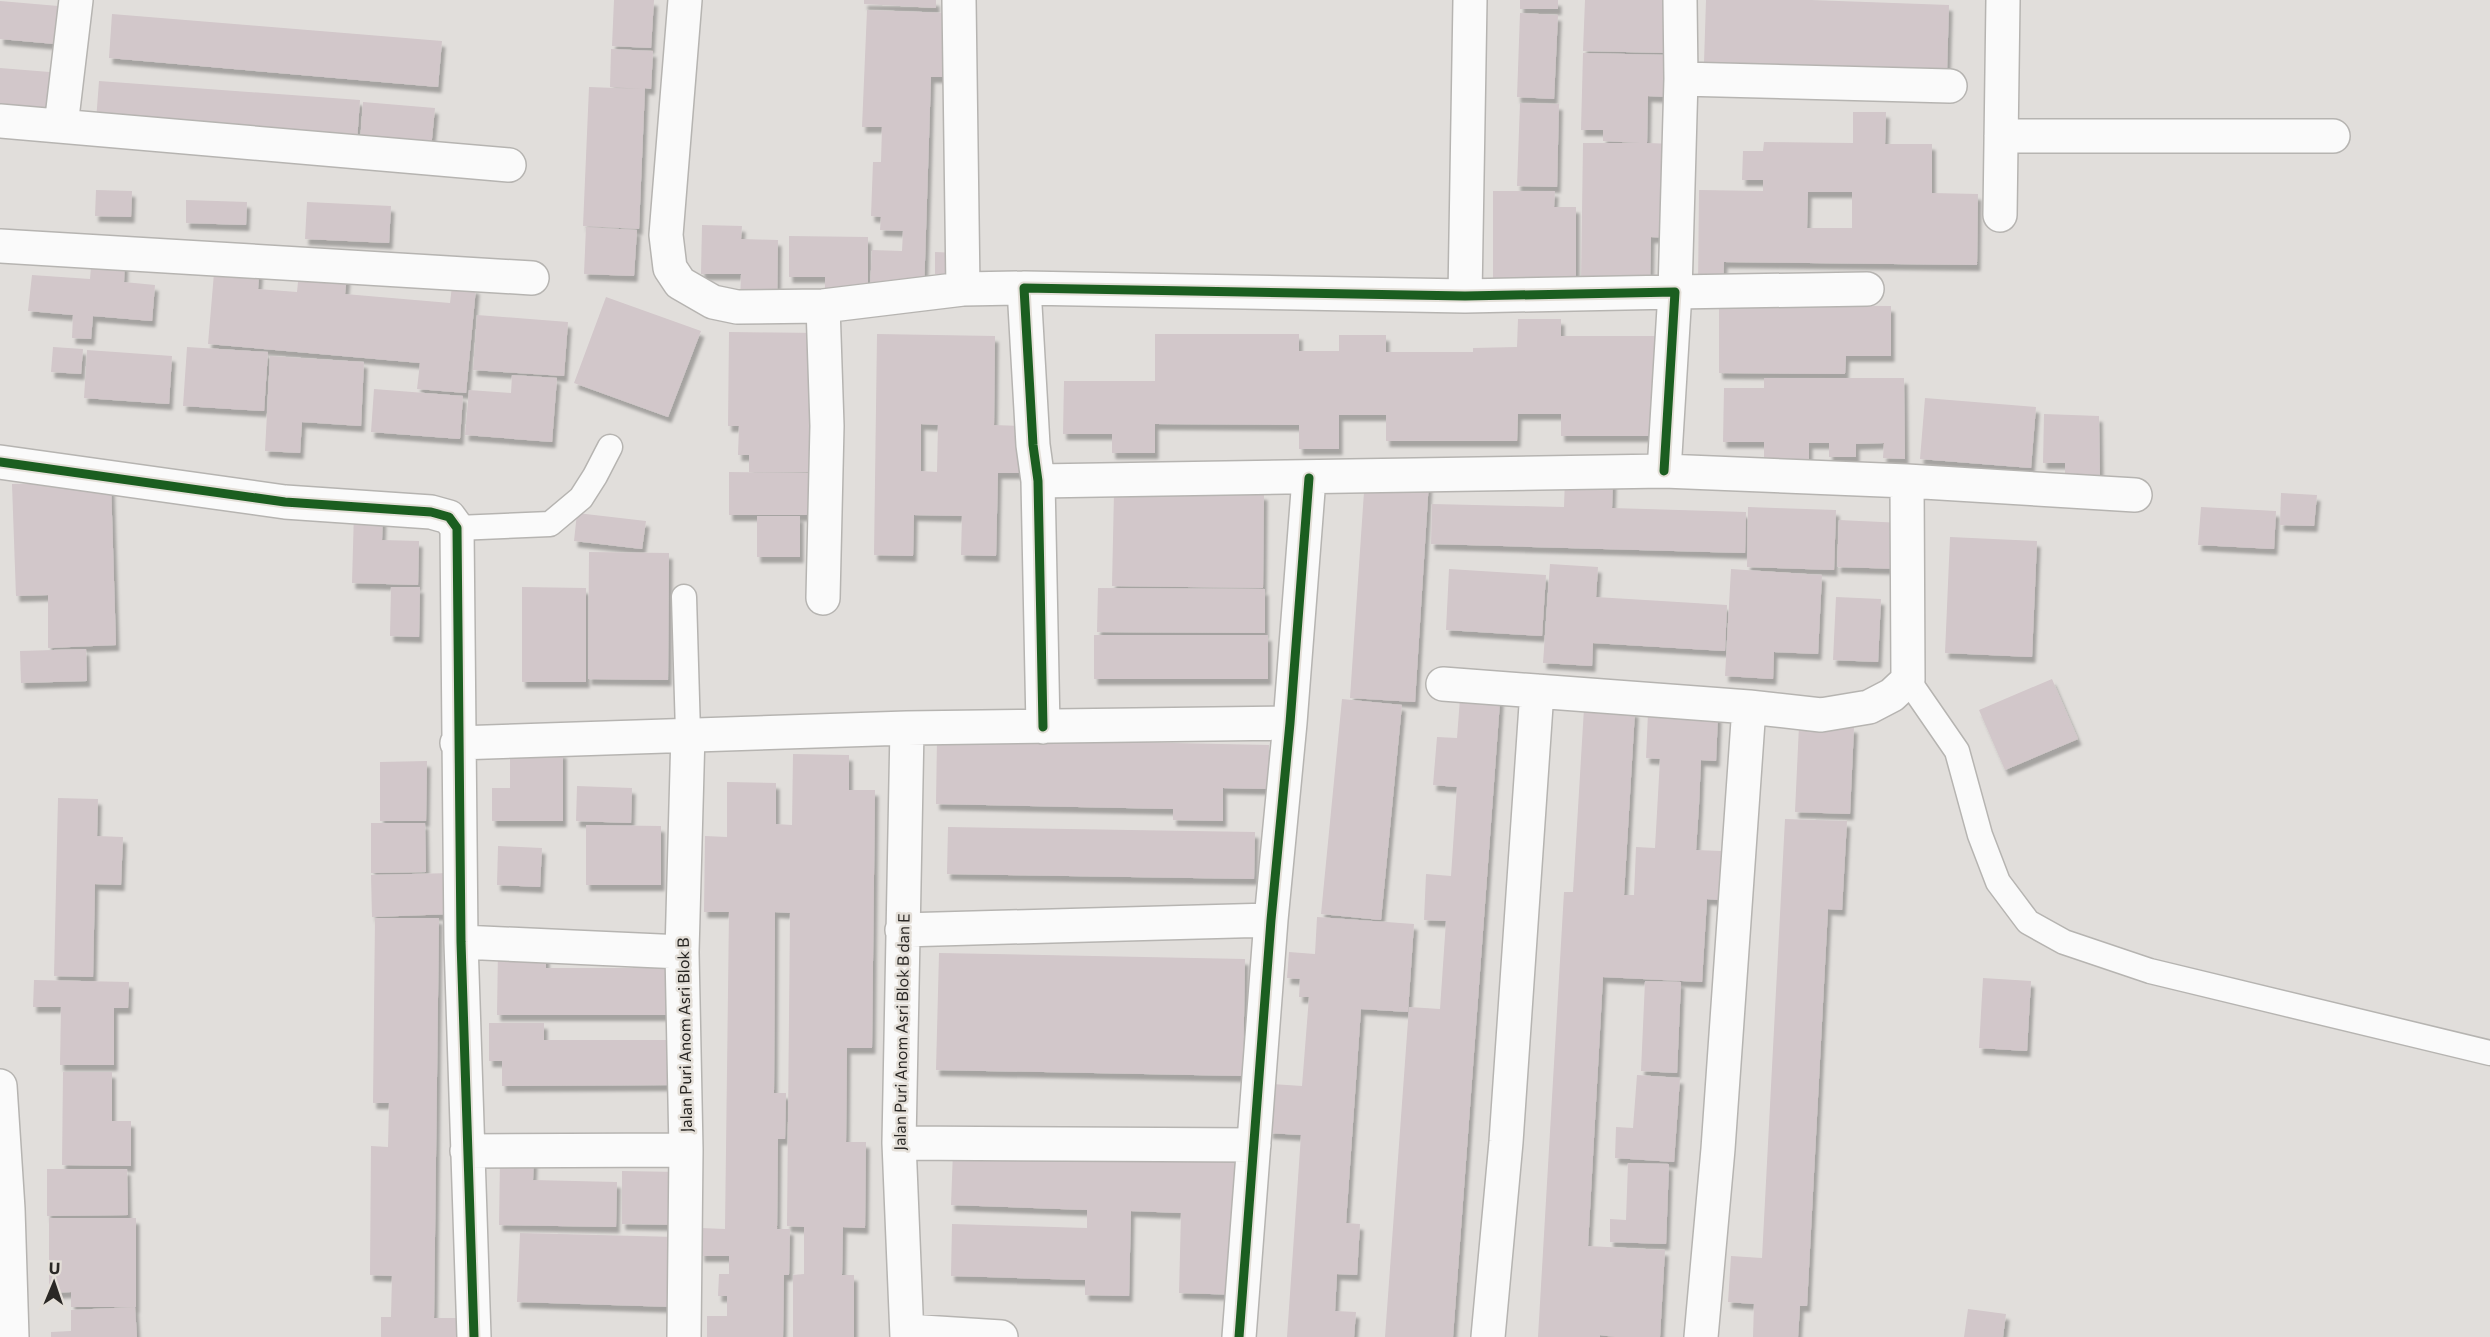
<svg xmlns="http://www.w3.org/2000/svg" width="2490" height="1337" font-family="Commissioner,sans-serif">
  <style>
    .building { fill: #d2c7ca; fill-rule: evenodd; filter: url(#shadow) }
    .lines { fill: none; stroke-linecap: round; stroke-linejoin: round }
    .service-casing { stroke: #b6b4b1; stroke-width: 27 }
    .minor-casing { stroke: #b6b4b1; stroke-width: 36 }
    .service { stroke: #fafafa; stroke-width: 24 }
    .minor { stroke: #fafafa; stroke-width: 33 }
    .cycleway-casing { stroke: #e4dfd8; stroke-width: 13 }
    .cycleway { stroke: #1b5e20; stroke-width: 9 }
    .labels { text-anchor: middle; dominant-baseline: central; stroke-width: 5; stroke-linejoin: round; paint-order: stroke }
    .street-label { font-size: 16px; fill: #2a2825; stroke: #e4dfd8 }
  </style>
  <defs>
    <filter id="shadow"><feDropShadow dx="3.5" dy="6" stdDeviation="1.5" flood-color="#0004"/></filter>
  </defs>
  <rect width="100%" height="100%" fill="#e1dedb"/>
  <path class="building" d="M614,0h40l-3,48 -39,-2z
    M864,0h72v8l-72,-4z
    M1520,0h38v9h-38z
    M1585,0h85l-2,53 -85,-2z
    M1706,0h105l138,5 -2,66 -243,-8z
    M0,1l70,6 -4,38 -66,-6z
    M867,10l83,3 -3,64h-16l-7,215 -54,-2 2,-40 30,1 1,-20 -23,-1 1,-13 -10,-1 2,-54h8l1,-35h-20z
    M1520,13l38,2 -4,84 -37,-2z
    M112,14l330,27 -4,46 -329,-29z
    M611,49l42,2 -2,38 -6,-1 -6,141 -56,-3 6,-139 53,2 -32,-2z
    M1583,53l86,2 -1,42 -20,-1 -1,47 29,1 -1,94 -24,-1 -1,47 -69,-1 2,-140h57l-37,-2v-11h-22z
    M0,68l62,5 -3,37 -59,-4z
    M99,81l261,19 -3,41 -261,-20z
    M363,102l72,6 -4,41 -71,-6z
    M1520,103l39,1 -2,83 -40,-1z
    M1853,112h33l-1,32h47v49l46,1 -1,71 -253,-3 -1,28 -25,-1 1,-99 64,1v-11h-21l1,-29h20l1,-9 89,1zM1808,192h44v36h-45z
    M96,190l36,1 -1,26 -36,-1z
    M1493,191h62l-1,16h22v87l-83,-1z
    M186,200l61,2 -1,23 -60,-2z
    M307,202l84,4 -2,37 -84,-4z
    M702,225l40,1 -1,13 37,1 -1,65h-37l1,-31h-40z
    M586,227l51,3 -3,46 -50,-2z
    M789,236l79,1v62h-43v-22h-36z
    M935,252l24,1 -1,22 -23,-1z
    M92,254l33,3 -1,25 31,3 -3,36 -59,-5 -2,23 -19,-1 1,-23 -45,-4 4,-36 58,4z
    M215,261l45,4 -2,24 39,3 2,-20 48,4 -2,18 105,9 2,-17 24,2 -10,105 -49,-4 3,-26 -212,-19z
    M606,297l95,34 -33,86 -94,-34z
    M1719,305l172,1v50h-45l-1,18 -126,-1z
    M477,315l91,7 -4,54 -91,-6z
    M1518,319h43v17h97v100h-97v-22h-43l-1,27h-131v-26h-47v34h-40v-24l-144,-1v29h-43v-19h-49l1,-53h91v-47h144v17h40v-16h47v17h87v-4l44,-1z
    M729,332l93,1v94h-12l-1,45h-60v-17h-11l1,-29h-11z
    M877,334l118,2 -1,89 30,1v47h-26l-2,83 -35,-1 1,-39 -48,-1 -1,41 -39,-1zM921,424l17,1 -1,47 -16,-1z
    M53,347l30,2 -2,25 -30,-2z
    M187,347l81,5 -4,59 -81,-5z
    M87,350l85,6 -3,48 -85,-6z
    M270,356l94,6 -3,64 -59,-4 -2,31 -35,-2z
    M512,375l45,3 -5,64 -87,-7 4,-45 42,3z
    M1764,378h140l1,81 -22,-1 1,-15 -28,1v13h-27v-14h-20v21h-45v-22h-41l1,-54h40z
    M374,389l89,7 -3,43 -89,-7z
    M1925,398l111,9 -5,61 -111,-9z
    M2044,414l55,2 1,63h-35v-16h-22z
    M729,472l83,1v42h-83z
    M1365,477l64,4 -14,221 -65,-4z
    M1565,478l48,1 -1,29 134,4 -1,41 -314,-9 1,-40 132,3z
    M111,482l5,163 -68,3v-53l-32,1 -4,-112z
    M1114,492l150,2 -1,94 -151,-2z
    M2281,493l36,2 -3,31 -34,-1z
    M1748,507l88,3 -2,60 -87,-3z
    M2201,507l75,4 -2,38 -76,-4z
    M354,511l29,1 -1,28 37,1 -1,44 -66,-2z
    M577,513l69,8 -4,28 -68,-8z
    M757,516h43v41h-43z
    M1839,520l64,3 -2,46 -64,-2z
    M1950,537l87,4 -5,116 -87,-4z
    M589,552l80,1 -1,127 -80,-1z
    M1550,564l48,3 -2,30 131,8 -2,46 -132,-8 -1,23 -49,-3z
    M1449,569l97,6 -4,61 -96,-6z
    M1731,569l91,6 -4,79 -44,-2 -1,27 -48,-3z
    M391,587h29l-1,50 -29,-1z
    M522,587l64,1v94h-64z
    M1098,588l167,1v44l-168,-1z
    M1836,597l45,2 -3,63 -45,-2z
    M1094,635h174v44h-174z
    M86,649l1,32 -66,2 -1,-32z
    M2052,679l26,60 -73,31 -26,-60z
    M1461,685l40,3 -48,649h-68l24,-330 31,2 6,-88 -22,-1 2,-46 25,2 6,-89 -24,-2 4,-48 20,1z
    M1342,699l60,6 -21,215 -60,-6z
    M1584,708l51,3 -11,184h10l2,-48 19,1 5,-89 -14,-1 2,-45 70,2 -2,46 -15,-1 -2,45 -3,45 25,1 -2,49 -12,-1 -5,83 -99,-5 -15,269 77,4 -5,87h-45l-15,-2v2h-62l26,-445h9z
    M1799,725l55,2 -4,87 -55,-2z
    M937,738l332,7 -1,44 -45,-1v33l-50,-1v-11l-237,-5z
    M510,752h53v69h-71v-33h18z
    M793,754l56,1v35h26l-3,258h-25l-1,94h20l-1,86 -22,-1 -1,48h12v62h-61v-62l11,-1v-47l-17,-1 3,-313 -15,-1 -1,181h12l-1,46h-7l-1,90h13l-1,46h-5l-1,62h-76v-21h20v-20h-9l1,-22h10v-18h-28v-28l24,1 4,-317h-25l1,-76 22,1v-55l49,1v41l16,1z
    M427,761l-1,60h-46v-59z
    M577,786l55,2 -1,35 -55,-2z
    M58,798l40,1 -1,37 26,1 -2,48 -26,-1 -2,93 -39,-1z
    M1785,819l62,2 -5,89 -14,-1 -21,397h-7l-2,31h-45l1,-33 -26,-2 3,-46 31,2z
    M371,823h54l1,49 -55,1z
    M586,825l75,1v59h-75z
    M948,827l307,5 -1,47 -307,-5z
    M498,846l44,2 -2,39 -43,-2z
    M452,873l1,41 -81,3 -1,-42z
    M1317,917l97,7 -6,88 -47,-3 -15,214 14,1 -3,51 -20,-1 -2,37 21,1 -2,25h-67l14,-202 -32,-2 3,-49 30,2 7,-89h-10l1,-18 -13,-1 2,-26 26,2z
    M375,918h64l-5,400h34l-1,19h-86v-20h10l1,-41 -22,-1 1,-129 17,1 1,-44h-16z
    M498,948l48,1v19h87l-1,-9h46v56h-181z
    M939,953l306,6 -2,117 -307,-6z
    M1983,978l48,3 -4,70 -48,-3z
    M34,980l95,2 -1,26h-14v57h-54l1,-58h-28z
    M1645,981l36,1 -4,91 -36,-2z
    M489,1023h55v17h131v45l-173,1v-25h-13z
    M63,1072h49v49h19v45l-69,-1z
    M1637,1075l43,3 -6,84 -59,-4 1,-31 17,1z
    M953,1151l293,9 -4,135 -63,-2 2,-80 -50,-2 -2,85 -44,-1v-15l-134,-4 1,-52 135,4v-18l-136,-5z
    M500,1157h34l-1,23 84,2 -1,45 -117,-2z
    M1628,1163l41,1 -3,80 -56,-2v-23l16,1z
    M47,1169h80l1,46 -81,1z
    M622,1171l57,1v53l-57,-1z
    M49,1218h87v89h-65v-15l-22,1z
    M520,1233l156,4 -2,70 -157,-5z
    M135,1307l2,30h-86v-5l20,-1v-21z
    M1968,1309l38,5 -3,23h-39z"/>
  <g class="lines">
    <g class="service-casing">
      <path id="service" d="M457,528l93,-4 31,-26 14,-22 15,-29
        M684,597l4,136
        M1908,680l49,71 23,84 18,47 30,40 36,20 86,29 340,82"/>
    </g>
    <g class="minor-casing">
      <path id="minor" d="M685,0l-19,235 4,33 10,15 33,19 24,5 86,-1 140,-17 61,-1
        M959,0l4,289
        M1680,0l1,79 -6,213 192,-3
        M1681,79l269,7
        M0,121l509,44
        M61,126l15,-126
        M2001,136h332
        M2000,215l3,-215
        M0,246l532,32
        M1465,296l5,-296
        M0,462l285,40 146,10 18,5 8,11 4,414 13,395
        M1038,481l626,-10 243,10 228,14
        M823,598l4,-172 -4,-120
        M1443,684l306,23 72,8 48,-8 23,-12 16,-15 -1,-199
        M1043,727l-5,-246 -5,-36 -9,-157 441,8 210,-4 -11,179
        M907,728l-8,415 8,194
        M457,743l450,-15 383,-5
        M902,930l369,-10
        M461,942l221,10
        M0,1086l8,123 4,128
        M899,1143l355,2
        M467,1151l219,-1
        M907,1331l94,6
        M684,1337l2,-187 -4,-198 6,-219
        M1239,1337l32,-417 19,-197 19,-245
        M1488,1337l18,-195 31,-451
        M1701,1337l17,-188 31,-442"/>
    </g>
    <use href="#service" class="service"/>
    <use href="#minor" class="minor"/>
    <g class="cycleway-casing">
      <path id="cycleway" d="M0,462l285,40 146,10 18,5 8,11 4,414 13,395
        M1043,727l-5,-246 -5,-36 -9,-157 441,8 210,-4 -11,179
        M1239,1337l32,-417 19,-197 19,-245"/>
    </g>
    <use href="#cycleway" class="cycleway"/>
  </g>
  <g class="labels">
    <g class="street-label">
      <text transform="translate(901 1032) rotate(-89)">Jalan Puri Anom Asri Blok B dan E</text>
      <text transform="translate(684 1035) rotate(-91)">Jalan Puri Anom Asri Blok B</text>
    </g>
  </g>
  <g transform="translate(54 1283) rotate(2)" stroke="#e4dfd8" stroke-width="4.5" paint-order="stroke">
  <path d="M0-4.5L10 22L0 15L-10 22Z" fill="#2a2825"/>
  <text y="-9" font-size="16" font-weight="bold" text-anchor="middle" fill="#2a2825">U</text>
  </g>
</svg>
